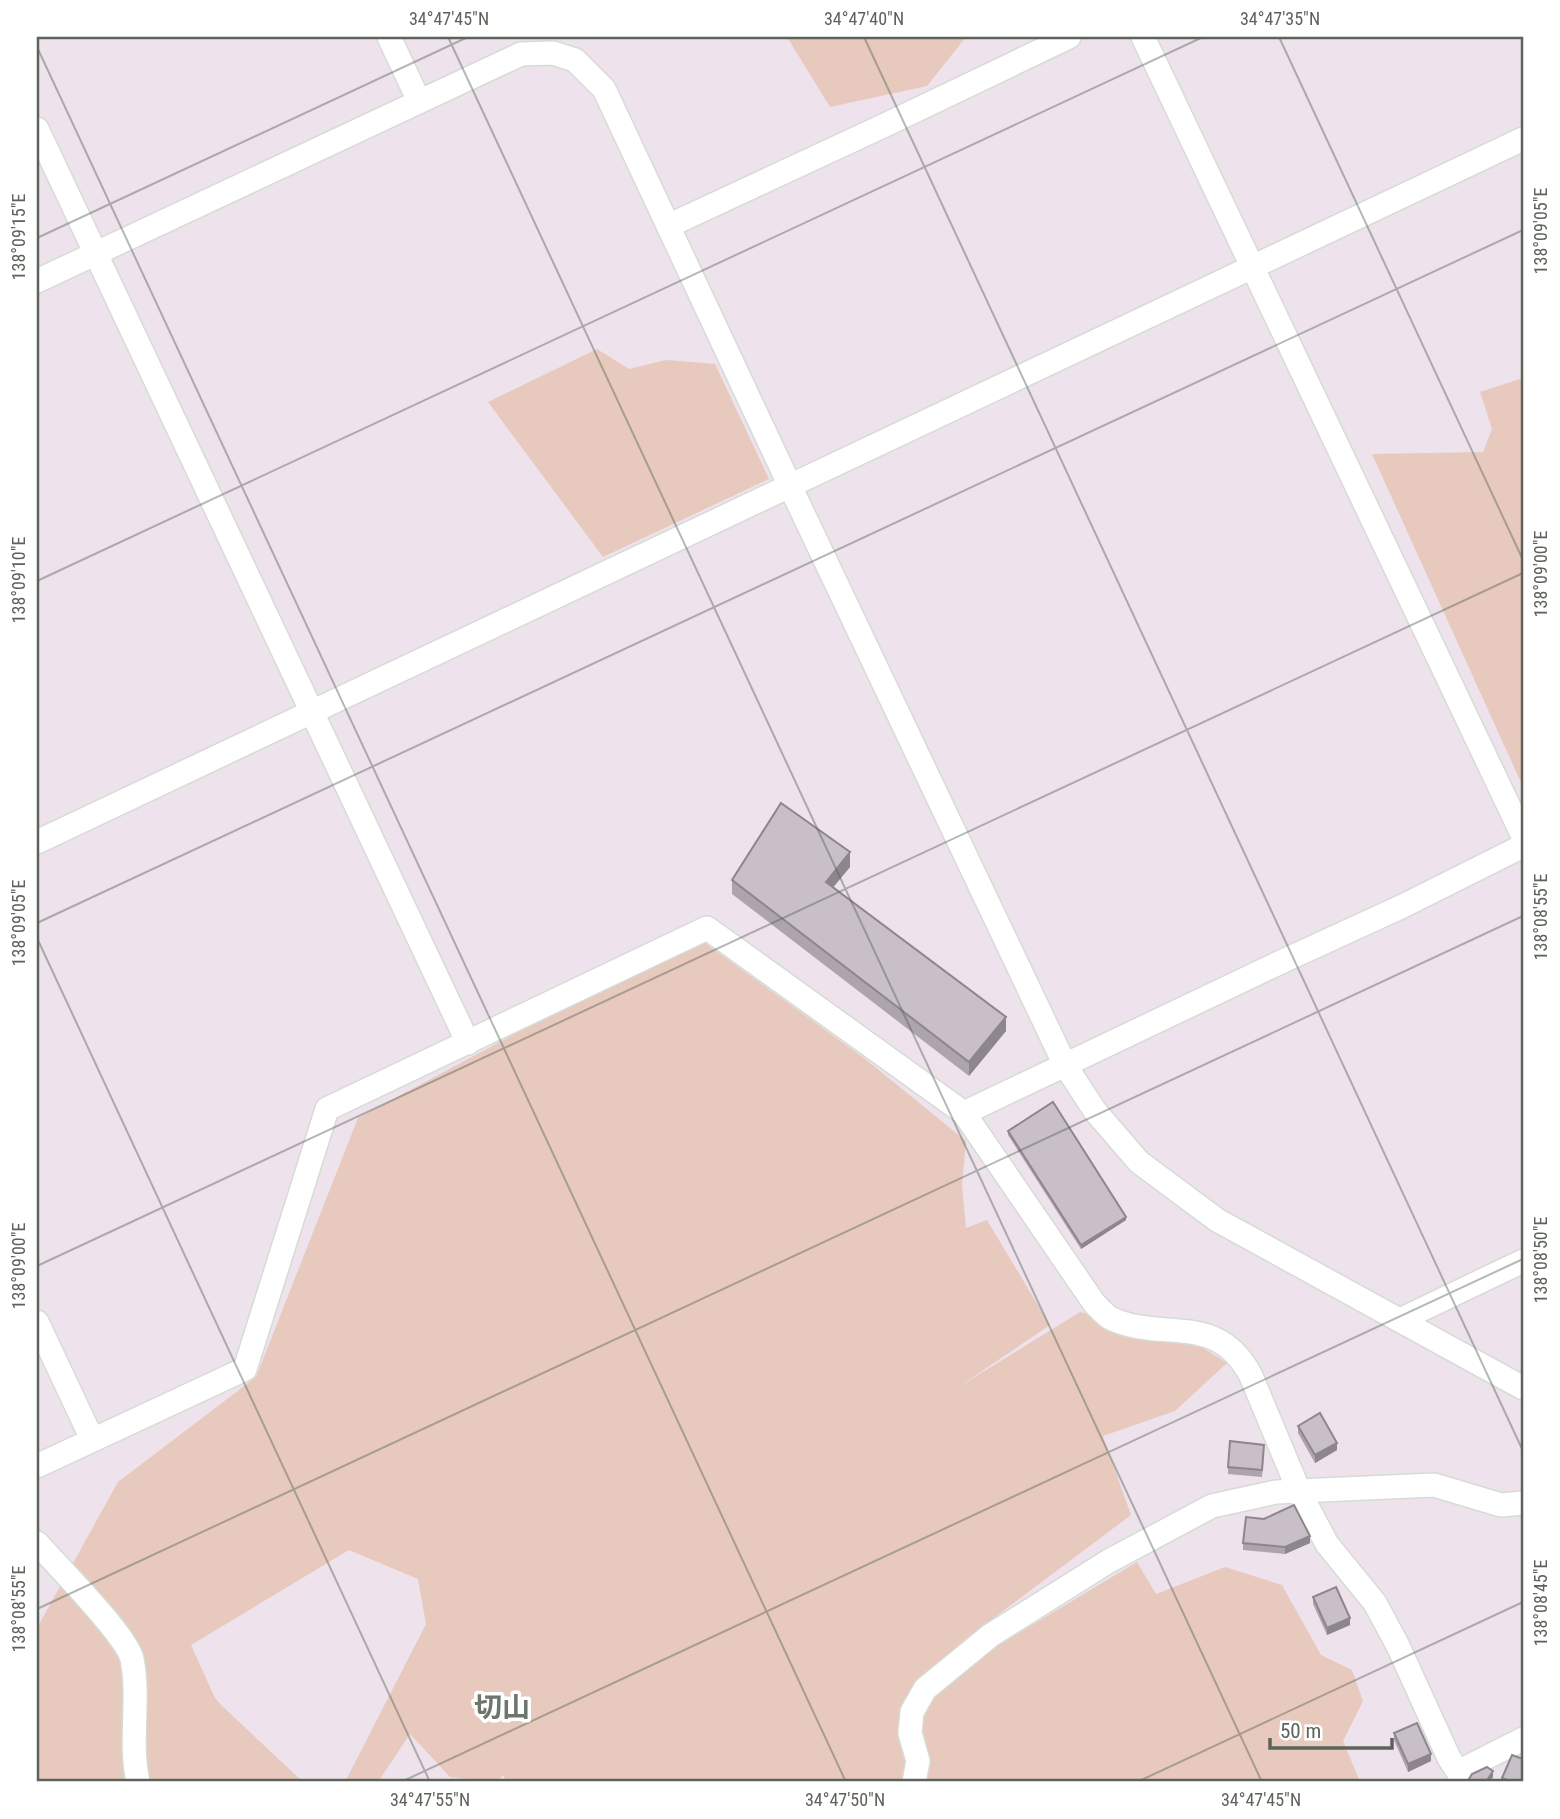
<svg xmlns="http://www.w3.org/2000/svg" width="1560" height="1819" font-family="'Roboto Condensed','Noto Sans JP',sans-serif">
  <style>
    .green { fill: #e7cabd }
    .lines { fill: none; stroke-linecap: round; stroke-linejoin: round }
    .minor-casing { stroke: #d5dcd5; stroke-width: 26 }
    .minor { stroke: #fff; stroke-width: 23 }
    .wall { fill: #ada4ad }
    .shaded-wall { fill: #8d868d }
    .building { fill: #c9bfc9; stroke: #8d868d; stroke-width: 2 }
    .ticks { fill: none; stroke: #5c645a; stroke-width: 2; stroke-opacity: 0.45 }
    .labels { text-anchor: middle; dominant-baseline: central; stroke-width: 7; stroke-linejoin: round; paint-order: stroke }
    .quarter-label { font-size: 28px; font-weight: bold; fill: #6d766b; stroke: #fff }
    .neatline { fill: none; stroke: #5c645a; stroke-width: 2.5 }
    .ticks-label { font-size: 18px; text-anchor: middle; fill: #5c645a }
  </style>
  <rect width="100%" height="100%" fill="#eee2ed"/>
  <path class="green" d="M787,37h179l-39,49 -97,21z
    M597,349l32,20 37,-9 49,4 54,115 -166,78 -115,-155z
    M1523,378v409l-151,-333 111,-2 9,-23 -12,-37z
    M705,943l159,115 102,83 -4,44 4,43 21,-8 63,105 -93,63 123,-76 107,26 40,25 -52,48 -72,25 28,79 -172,129 -5,28 183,-110 19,32 69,-27 57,18 39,70 31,15 11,31 -20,40 17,41h-855l-1,-7 -8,7h-4l-42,-5 -40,-43 -32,48h-33l81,-158 -8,-45 -69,-29 -158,95 23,51 5,7 84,79h-266v-154l81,-146 138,-105 102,-259 181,-97 97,-58z"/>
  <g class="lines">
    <g class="minor-casing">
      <path id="minor" d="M389,37l30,64
        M1143,37l380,799
        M37,129l431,914
        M668,226l215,-100 186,-89
        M37,281l484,-227 32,-1 22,7 29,29 186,397 275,579 30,46 44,51 78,58 306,168
        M37,842l1486,-703
        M1523,846l-120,60 -122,56 -317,151 130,190c5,5 10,11 16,15 51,25 107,-8 141,58l48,115 28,53 48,59 23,43 51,112 9,14 65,-33
        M1400,1320l123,-59
        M37,1322l55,117
        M37,1466l208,-97 82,-260 380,-181 257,185
        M37,1543c19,21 90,93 95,116 8,40 -3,83 6,123
        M914,1782l4,-21 -8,-28 2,-21 13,-23 66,-54 118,-74 103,-55 64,-14 158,-7 67,20 22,-2"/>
    </g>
    <use href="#minor" class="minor"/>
  </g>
  <path class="wall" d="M850,867l-17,20 173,144 -37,45 -237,-182v-14z
    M1008,1131l118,89 -45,29 -73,-114z
    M1298,1426l39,24 -22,13 -17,-30z
    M1264,1452l-2,25 -34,-3v-7z
    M1243,1543h67l-25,11 -42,-4z
    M1313,1597l37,28 -23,10 -14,-31z
    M1394,1733l37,28 -23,11 -14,-32z
    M1502,1778l21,4h-21z"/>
  <path class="shaded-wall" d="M850,852v15l-24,29v-14z
    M1006,1017v14l-37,45v-14z
    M1126,1217v3l-45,29v-4z
    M1337,1443v7l-22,13v-8z
    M1310,1536v7l-25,11v-7z
    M1350,1618v7l-23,10v-7z
    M1431,1754v7l-23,11v-8z
    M1493,1771v6l-3,5h-4z"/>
  <path class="building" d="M781,803l69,49 -24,30 180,135 -37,45 -237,-182z
    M1053,1102l73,115 -45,28 -73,-114z
    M1320,1413l17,30 -22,12 -17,-29z
    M1230,1441l34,4 -2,25 -34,-3z
    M1294,1505l16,31 -25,11 -42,-4 3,-26 18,2z
    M1336,1587l14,31 -23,10 -14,-31z
    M1417,1723l14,31 -23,10 -14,-31z
    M1512,1755l11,4v23h-11l-10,-4z
    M1487,1767l6,4 -7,11h-19l5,-8z"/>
  <path class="ticks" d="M448,37l814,1745M864,37l659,1414M1279,37l244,523M37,47l809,1735M37,238l431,-201M37,581l1166,-544M37,923l1486,-693M37,938l393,844M37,1266l1486,-693M37,1609l1486,-693M401,1782l1122,-523M1137,1782l386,-180"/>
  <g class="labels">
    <g class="quarter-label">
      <text x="502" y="1707">切山</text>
    </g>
  </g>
  <rect width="1560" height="1819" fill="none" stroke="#ffffff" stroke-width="77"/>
  <path d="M1270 1738v10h122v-10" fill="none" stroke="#5c645a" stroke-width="3.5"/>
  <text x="1280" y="1738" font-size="21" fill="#5c645a" stroke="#ffffff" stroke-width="5" paint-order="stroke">50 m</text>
  <rect x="38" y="38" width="1484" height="1742" class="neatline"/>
  <g class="ticks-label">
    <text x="449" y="25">34°47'45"N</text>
    <text x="864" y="25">34°47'40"N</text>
    <text x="1280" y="25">34°47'35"N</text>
    <text transform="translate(1541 231) rotate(-90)" y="6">138°09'05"E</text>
    <text transform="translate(19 237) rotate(-90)" y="6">138°09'15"E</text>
    <text transform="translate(1541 574) rotate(-90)" y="6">138°09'00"E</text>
    <text transform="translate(19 580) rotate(-90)" y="6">138°09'10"E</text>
    <text transform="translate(1541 917) rotate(-90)" y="6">138°08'55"E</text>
    <text transform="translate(19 923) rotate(-90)" y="6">138°09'05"E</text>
    <text transform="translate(1541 1260) rotate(-90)" y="6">138°08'50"E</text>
    <text transform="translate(19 1266) rotate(-90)" y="6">138°09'00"E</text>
    <text transform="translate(1541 1603) rotate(-90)" y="6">138°08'45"E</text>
    <text transform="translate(19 1609) rotate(-90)" y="6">138°08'55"E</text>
    <text x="430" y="1806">34°47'55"N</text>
    <text x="845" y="1806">34°47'50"N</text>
    <text x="1261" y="1806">34°47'45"N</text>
  </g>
</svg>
